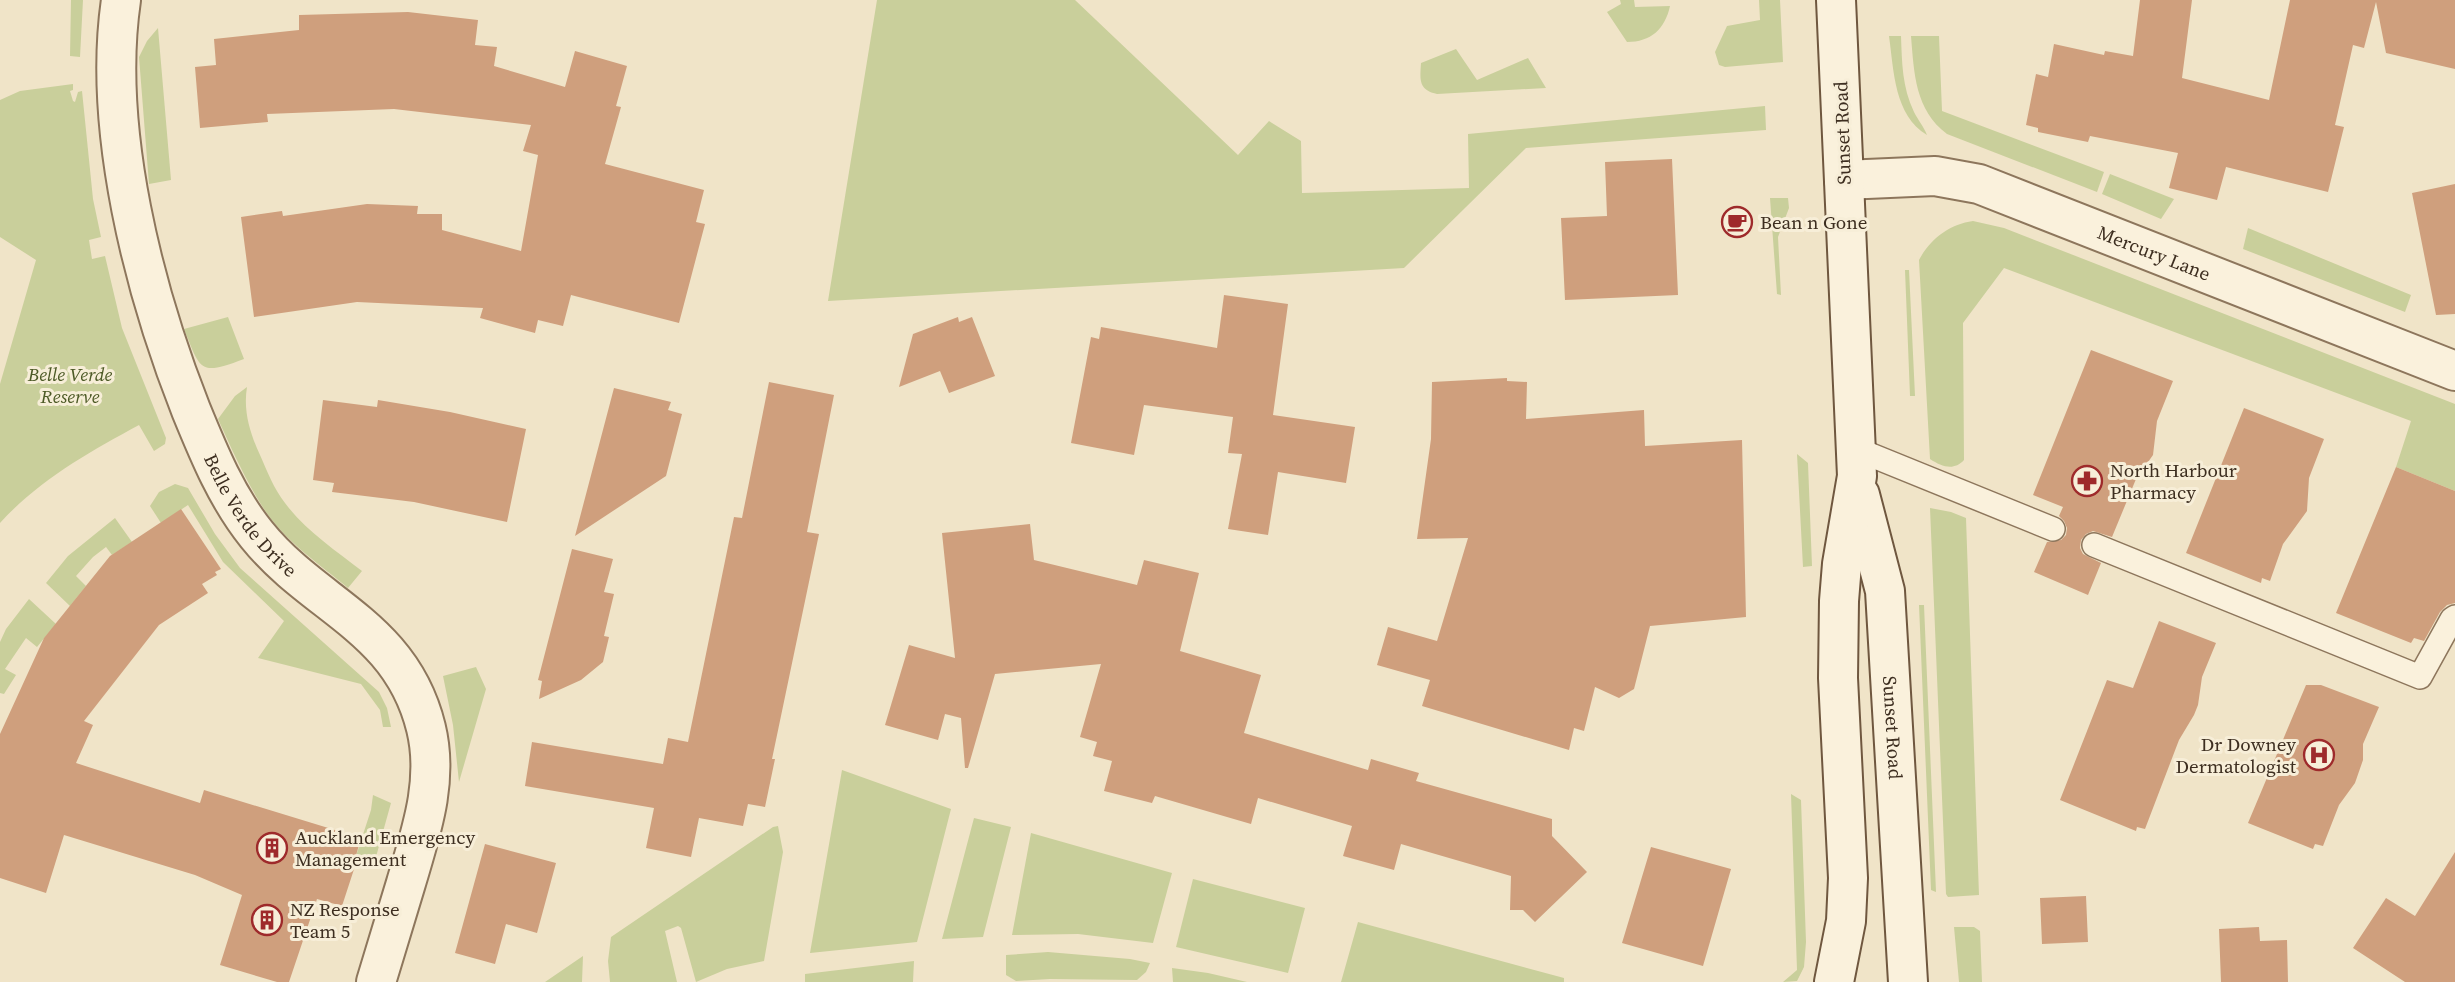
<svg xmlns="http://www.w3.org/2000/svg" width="2455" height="982" font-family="'Source Serif 4',serif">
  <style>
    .green { fill: #c9cf9b }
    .building { fill: #cf9f7d }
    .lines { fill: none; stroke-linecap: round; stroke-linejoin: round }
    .service-casing { stroke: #8d765c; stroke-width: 26 }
    .minor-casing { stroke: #8d765c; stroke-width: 42 }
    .secondary-casing { stroke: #6f573f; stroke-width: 42 }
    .service { stroke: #faf1dc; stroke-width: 23 }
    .minor { stroke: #faf1dc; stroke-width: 38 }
    .secondary { stroke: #faf1dc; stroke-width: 38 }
    .labels { text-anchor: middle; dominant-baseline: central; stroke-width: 6; stroke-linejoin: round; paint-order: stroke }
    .street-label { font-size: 19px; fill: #3d2e20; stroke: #f7eed8 }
    .poi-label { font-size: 19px; fill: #3d2e20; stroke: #f7eed8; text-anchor: start }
    .park-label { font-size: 19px; font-style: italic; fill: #4d5a26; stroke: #f7eed8 }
  </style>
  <rect width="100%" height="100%" fill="#f0e4c8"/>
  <path class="green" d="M71,0h12l-3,57 -10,-1z
    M877,0h198l163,155 31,-34 32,20 1,52 167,-5 -1,-54 297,-28 1,24 -240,18 -122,120 -576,33z
    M1620,0h14l1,7 35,-1c-5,23 -19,36 -43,36l-20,-30 14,-8z
    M1759,0h21l3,62 -58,5 -6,-2 -4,-13 12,-26 33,-6z
    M158,28l13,152 -22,4 -10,-127 8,-16z
    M1889,36h12c1,26 1,51 13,76 4,8 10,15 13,23 -33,-20 -33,-64 -38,-99z
    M1911,36h28l3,75 162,61 -7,20 -150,-58c-32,-24 -33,-61 -36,-98z
    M1456,49l21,31 51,-22 18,30 -109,6c-19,-4 -17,-15 -16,-31z
    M73,84v6l-3,1 3,10 2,1 3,-10 4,-1 11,108 8,38 -12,3 3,19 13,-3 17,72 44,110 -1,6 -11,7 -15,-26c-50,27 -101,56 -139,98v-139l36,-124 -36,-23v-137l20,-9z
    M2110,174l64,25 -13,20 -59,-25z
    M1788,198l1,10 -11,29 3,58 -4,-1 -7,-96z
    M1973,221l31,7 451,176v87l-59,-24 15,-46 -407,-153 -41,55 1,137c-10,11 -22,7 -34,-1l-11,-199c11,-21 31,-36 54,-39z
    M2248,228l163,67 -6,17 -162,-63z
    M1905,270h4l6,126h-5z
    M228,317l16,42c-45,17 -43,12 -60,-30z
    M247,387c-4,24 3,46 13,68 7,16 14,34 25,48 20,27 50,47 77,68l-14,17c-26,-22 -59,-44 -80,-73 -20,-29 -35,-63 -50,-96l17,-23z
    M1797,454l11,9 4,103 -9,1z
    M175,484l13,4 27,46 25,34 139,124 8,16 4,19h-8l-3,-17 -19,-26 -103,-26 26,-37 -61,-59 -35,-57 -27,18 -11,-17 9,-14z
    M1930,508l21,4 15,6 13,377 -31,2 -2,-3z
    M115,518l17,24 -20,13 -6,-8 -13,10 -17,19 10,10 -16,20 -24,-23 22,-27z
    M29,599l27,25 -19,23 -11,-9 -21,31 11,6 -12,19 -4,-1v-51l6,-13z
    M1919,605h5l12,287 -5,-2z
    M476,667l10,22 -27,93 -6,-57 -10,-49z
    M842,770l109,39 -34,133 -107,11z
    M1791,794l10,6 5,142 -2,25 -7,14 -14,1 14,-12z
    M373,795l18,8 -17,61 -19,-5 16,-49z
    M974,818l37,9 -28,110 -41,2z
    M778,826l5,26 -19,109 -37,8 -31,13 -15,-54 -3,-2 -13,5 12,51h-67l-2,-21 3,-24 162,-110z
    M1031,833l141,40 -19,70 -75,-9 -66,1z
    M1193,879l112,29 -17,65 -112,-26z
    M1358,922l206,56v4h-223z
    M1954,927h20l6,4 2,51h-23z
    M1048,952l82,7 20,4 -4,9 -9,8 -87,-1 -34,2 -10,-6v-20z
    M583,956l-1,26h-37z
    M914,961l-1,21h-108v-8z
    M1172,968l36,5 39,9h-74z"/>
  <path class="building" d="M2140,0h52l-10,78 87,22 21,-100h165v69l-69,-16 -10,-51 -12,46 -11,-3 -18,80 9,2 -16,65 -102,-25 -9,33 -48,-12 9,-35 -88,-17 -2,6 -50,-10v-4l-12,-3 10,-51 12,3 6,-33 50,11 1,-4 28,5z
    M408,12l70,8 -3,25 22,2 -3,19 71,21 10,-36 52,15 -11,40 5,1 -16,57 99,26 -8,32 9,2 -26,99 -108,-28 -8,31 -25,-6 -3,13 -55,-15 3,-10 -126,-6 -103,15 -13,-100 41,-6 1,5 84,-12 51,2 -1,8h25v16l79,21 17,-96 -15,-4 8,-26 -137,-16 -127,5 1,8 -68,6 -5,-61 21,-2 -2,-26 85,-9v-15z
    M1672,159l6,136 -113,5 -4,-82 46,-2 -2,-54z
    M2455,184v130l-19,1 -24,-122z
    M1224,295l64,9 -15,111 82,12 -9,56 -68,-11 -10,63 -40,-6 14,-75 -14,-1 5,-36 -89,-12 -10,50 -63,-12 20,-106 8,2 2,-12 116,21z
    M958,317l1,5 13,-5 23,59 -46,17 -9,-22 -41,16 14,-53z
    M2091,350l82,31 -16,40 -4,34 -17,24 -24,58 -19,-6 -7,3 -5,6 -1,8 3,6 18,9 -13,32 -54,-23 13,-30 14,-2 5,-5 1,-7 -3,-7 -5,-5 4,-9 -30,-12z
    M1507,378v3l20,1 -1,37 118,-9 1,36 97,-6 4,177 -96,9 -16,63 -15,9 -24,-11 -11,44 -10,-3 -5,22 -147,-44 8,-26 -53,-15 11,-38 49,14 31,-103 -51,1 14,-100 1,-57z
    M769,382l65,13 -27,137 12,2 -47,225h3l-10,48 -17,-3 -5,22 -44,-8 -8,39 -45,-9 8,-40 -129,-22 7,-44 131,22 5,-26 20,4 46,-225 8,1z
    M614,388l57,14 -3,8 14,4 -16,62 -91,60z
    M323,400l54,7 1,-7 72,12 76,17 -19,93 -93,-20 -82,-10 2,-9 -21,-3z
    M2244,408l80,31 -15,39 -2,33 -24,33 -13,37 -8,-3 -1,5 -75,-30z
    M2396,467l59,24v112l-8,2 -7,7 -16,29 -10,-3 -3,5 -75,-30z
    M181,509l40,60 -6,3 2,3 -15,9 6,9 -49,32 -75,96 9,4 -17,38 124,40 4,-13 157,48 -6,21 2,1 -15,46 -25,-7 -28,83h-12l-57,-17 22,-70 -47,-20 -131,-40 -18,58 -46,-15v-144l44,-96 66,-82z
    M1030,524l4,36 103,25 7,-25 55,13 -19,78 81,24 -17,58 124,37 3,-11 48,14 -3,8 136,38v17l35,36 -52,50 -12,-12h-13l1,-34 -110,-32 -7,26 -51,-14 9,-30 -94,-28 -7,26 -96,-28 -3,7 -48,-12 8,-30 -19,-5 4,-14 -17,-5 21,-73 -106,10 -27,94h-3l-4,-50 -16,-4 -7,26 -53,-15 24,-80 46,13 -13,-125z
    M572,549l41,10 -9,33 10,2 -10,42 5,1 -6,25 -22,18 -42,19 3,-18 -4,-1z
    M2159,621l57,22 -14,34 -4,28 -4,10 -15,25 -34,89 -8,-2 -1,4 -76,-31 47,-120 26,8z
    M2306,685h15l58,22 -16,37v16l-8,23 -16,22 -16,41 -8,-2 -2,5 -65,-26z
    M485,844l71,19 -19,70 -31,-9 -11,40 -40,-11z
    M1651,847l80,22 -28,97 -81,-23z
    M2455,852v130h-50l-52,-34 33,-50 29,18z
    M2086,896l2,46 -46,2 -2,-46z
    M2259,927l1,14 27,-1 1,42h-67l-2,-53z"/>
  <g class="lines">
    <g class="service-casing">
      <path id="service" d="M1856,449l197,80
        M2094,545l326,132 32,-58 3,-2"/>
    </g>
    <g class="minor-casing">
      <g id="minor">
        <path id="s1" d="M121,0c-19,129 23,291 70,410 18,44 36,88 66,125 58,72 144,91 169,193 13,53 -5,104 -20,155 -10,33 -20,66 -30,99"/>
        <path id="s2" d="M1844,180l91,-4 44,8 476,187"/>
      </g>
    </g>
    <g class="secondary-casing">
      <g id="secondary">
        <path id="s3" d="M1860,495l25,96 23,391"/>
        <path d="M1834,982l12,-61 2,-43 -10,-200 1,-77 3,-37 15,-88 -21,-476"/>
      </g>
    </g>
    <use href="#service" class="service"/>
    <use href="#minor" class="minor"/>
    <use href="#secondary" class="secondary"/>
  </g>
  <defs>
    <g id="cafe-ring" transform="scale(1.575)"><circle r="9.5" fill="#f7eed8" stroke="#9e2a2b" stroke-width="1.5"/><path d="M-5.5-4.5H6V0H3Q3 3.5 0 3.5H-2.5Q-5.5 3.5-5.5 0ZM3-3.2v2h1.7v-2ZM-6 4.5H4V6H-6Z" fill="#9e2a2b"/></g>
    <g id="pharmacy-ring" transform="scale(1.575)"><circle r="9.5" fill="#f7eed8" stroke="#9e2a2b" stroke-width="1.5"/><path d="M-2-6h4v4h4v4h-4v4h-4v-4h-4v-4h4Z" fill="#9e2a2b"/></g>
    <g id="hospital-ring" transform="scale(1.575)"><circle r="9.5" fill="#f7eed8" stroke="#9e2a2b" stroke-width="1.5"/><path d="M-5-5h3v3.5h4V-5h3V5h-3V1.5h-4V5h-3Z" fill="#9e2a2b"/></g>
    <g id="building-ring" transform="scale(1.575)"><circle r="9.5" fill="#f7eed8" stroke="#9e2a2b" stroke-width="1.5"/><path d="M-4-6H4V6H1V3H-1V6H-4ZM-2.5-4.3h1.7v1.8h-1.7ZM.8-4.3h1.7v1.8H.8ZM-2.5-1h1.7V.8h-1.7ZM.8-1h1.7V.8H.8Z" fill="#9e2a2b"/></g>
  </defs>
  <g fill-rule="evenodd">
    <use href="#cafe-ring" x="1737" y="222"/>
    <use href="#pharmacy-ring" x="2087" y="481"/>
    <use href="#hospital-ring" x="2319" y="755"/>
    <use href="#building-ring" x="272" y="848"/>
    <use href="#building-ring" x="267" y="920"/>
  </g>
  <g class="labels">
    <g class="street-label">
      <text transform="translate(1842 133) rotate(-92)">Sunset Road</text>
      <text stroke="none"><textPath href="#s2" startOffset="324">Mercury Lane</textPath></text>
      <text stroke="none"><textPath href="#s1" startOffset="542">Belle Verde Drive</textPath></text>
      <text stroke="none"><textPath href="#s3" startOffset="236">Sunset Road</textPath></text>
    </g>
    <g class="poi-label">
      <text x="1760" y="222">Bean n Gone</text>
      <text x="2110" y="470">North Harbour<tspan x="2110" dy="22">Pharmacy</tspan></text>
      <text x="2296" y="744" text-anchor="end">Dr Downey<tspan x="2296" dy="22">Dermatologist</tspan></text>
      <text x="295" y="837">Auckland Emergency<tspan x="295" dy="22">Management</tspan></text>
      <text x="290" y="909">NZ Response<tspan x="290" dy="22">Team 5</tspan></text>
    </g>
    <g class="park-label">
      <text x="70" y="374">Belle Verde<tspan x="70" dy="22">Reserve</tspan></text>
    </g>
  </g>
</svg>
